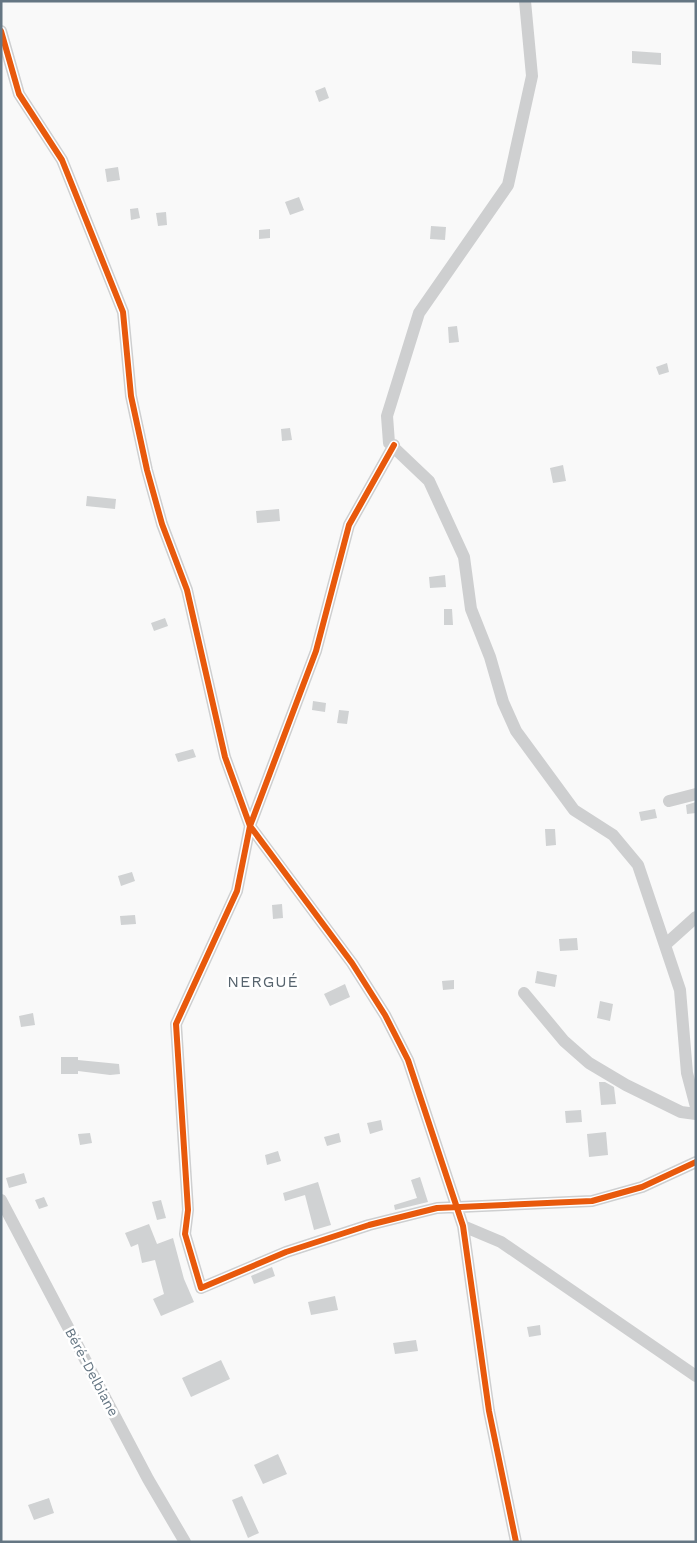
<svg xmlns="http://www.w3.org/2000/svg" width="697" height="1543" font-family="'Work Sans',sans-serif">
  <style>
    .building { fill: #d0d2d3 }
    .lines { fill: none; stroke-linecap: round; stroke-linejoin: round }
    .minor { stroke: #cecfd0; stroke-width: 12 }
    .cycleway-casing { stroke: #fff; stroke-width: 9 }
    .cycleway { stroke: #e8590c; stroke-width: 6 }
    .labels { text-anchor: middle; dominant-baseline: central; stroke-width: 5; stroke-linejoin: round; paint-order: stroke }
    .street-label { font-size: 14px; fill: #657683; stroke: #fff }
    .quarter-label { font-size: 16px; letter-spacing: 1px; fill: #57646e; stroke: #fff }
  </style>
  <rect width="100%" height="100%" fill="#f9f9f9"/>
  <path class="building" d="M632,51l29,2v12l-29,-2z
    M325,87l4,11 -10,4 -4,-11z
    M118,167l2,13 -13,2 -2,-13z
    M299,197l5,13 -14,5 -5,-13z
    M138,208l2,10 -9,2 -1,-11z
    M166,212l1,13 -9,1 -2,-13z
    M431,226l15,1 -1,13 -15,-1z
    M270,229v9l-11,1v-9z
    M457,326l2,16 -10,1 -1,-16z
    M667,363l2,9 -10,3 -3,-8z
    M290,428l2,12 -10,1 -1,-12z
    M563,465l3,16 -13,2 -3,-15z
    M87,496l29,3 -1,10 -29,-3z
    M279,509l1,12 -23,2 -1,-12z
    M445,575l1,12 -16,1 -1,-11z
    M444,609h8l1,16h-9z
    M165,618l3,8 -14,5 -3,-8z
    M313,701l13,2 -1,9 -13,-2z
    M339,710l10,1 -2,13 -10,-1z
    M193,749l3,8 -18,5 -3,-8z
    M696,802v11l-9,1 -1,-9z
    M655,809l2,9 -16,3 -2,-9z
    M545,829h10l1,16 -10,1z
    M132,872l3,9 -14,5 -3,-10z
    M282,904l1,14 -10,1 -1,-14z
    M135,915l1,9 -15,1 -1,-9z
    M577,938l1,12 -18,1 -1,-12z
    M537,971l20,4 -2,12 -20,-4z
    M454,980v9l-11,1 -1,-9z
    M345,984l5,13 -20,9 -6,-12z
    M600,1001l13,3 -3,17 -13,-3z
    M33,1013l2,12 -14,2 -2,-11z
    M61,1057h17v3l41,4 1,10 -10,1 -32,-4v3h-17z
    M599,1082h6l9,5 2,17 -15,1z
    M581,1110l1,12 -16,1 -1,-12z
    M381,1120l2,10 -13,4 -3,-11z
    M606,1132l2,23 -19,2 -2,-23z
    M90,1133l2,10 -12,2 -2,-11z
    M339,1133l2,9 -14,4 -3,-9z
    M278,1151l3,10 -14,4 -2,-10z
    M24,1173l3,10 -18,5 -3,-10z
    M420,1177l8,25 -33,8 -1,-5 23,-7 -6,-18z
    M318,1182l13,43 -17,5 -9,-35 -20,6 -2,-8z
    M44,1197l4,9 -9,3 -4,-9z
    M161,1200l5,18 -9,2 -5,-18z
    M149,1224l8,20 16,-6 11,41 10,23 -33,14 -8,-17 11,-5 -9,-34 -13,3 -4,-19 -7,3 -6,-14z
    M272,1267l3,9 -21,8 -3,-8z
    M335,1296l3,14 -27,5 -3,-13z
    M540,1325l1,10 -12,2 -2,-10z
    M416,1340l2,11 -23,3 -2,-11z
    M221,1360l9,19 -39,18 -9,-19z
    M278,1454l9,20 -24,10 -9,-19z
    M242,1496l17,37 -11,5 -16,-38z
    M49,1498l5,15 -20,7 -6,-15z"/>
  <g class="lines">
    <path class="minor" d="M525,1l7,75 -24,109 -89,128 -32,103 2,27 40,38 35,76 7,52 19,48 13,45 13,29 58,79 39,25 25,30 42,125 7,83 9,34
      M1,31l18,63 43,66 61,152 8,84 16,74 15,54 25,66 38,167 25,69 102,137 33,52 23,45 55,166 26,185 27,131
      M394,445l-45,80 -33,126 -66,175 -13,65 -61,133 12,186 -3,24 16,54 85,-36 83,-27 68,-17 155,-7 50,-14 54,-25
      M669,801l27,-7
      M666,944l30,-27
      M524,993l40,48 25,22 37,22 55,27 15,2
      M1,1200l147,279 37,63
      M463,1226l38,16 195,134"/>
    <g class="cycleway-casing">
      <path id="cycleway" d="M1,31l18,63 43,66 61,152 8,84 16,74 15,54 25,66 38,167 25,69 102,137 33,52 23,45 55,166 26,185 27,131
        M394,445l-45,80 -33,126 -66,175 -13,65 -61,133 12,186 -3,24 16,54 85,-36 83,-27 68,-17 155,-7 50,-14 54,-25"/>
    </g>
    <use href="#cycleway" class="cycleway"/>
  </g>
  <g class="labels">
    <g class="street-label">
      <text transform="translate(92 1372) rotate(62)">Béré-Delbiane</text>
    </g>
    <g class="quarter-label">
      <text x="263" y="981">NERGUÉ</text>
    </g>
  </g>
  <rect width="697" height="1543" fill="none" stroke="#657683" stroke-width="5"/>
</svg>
